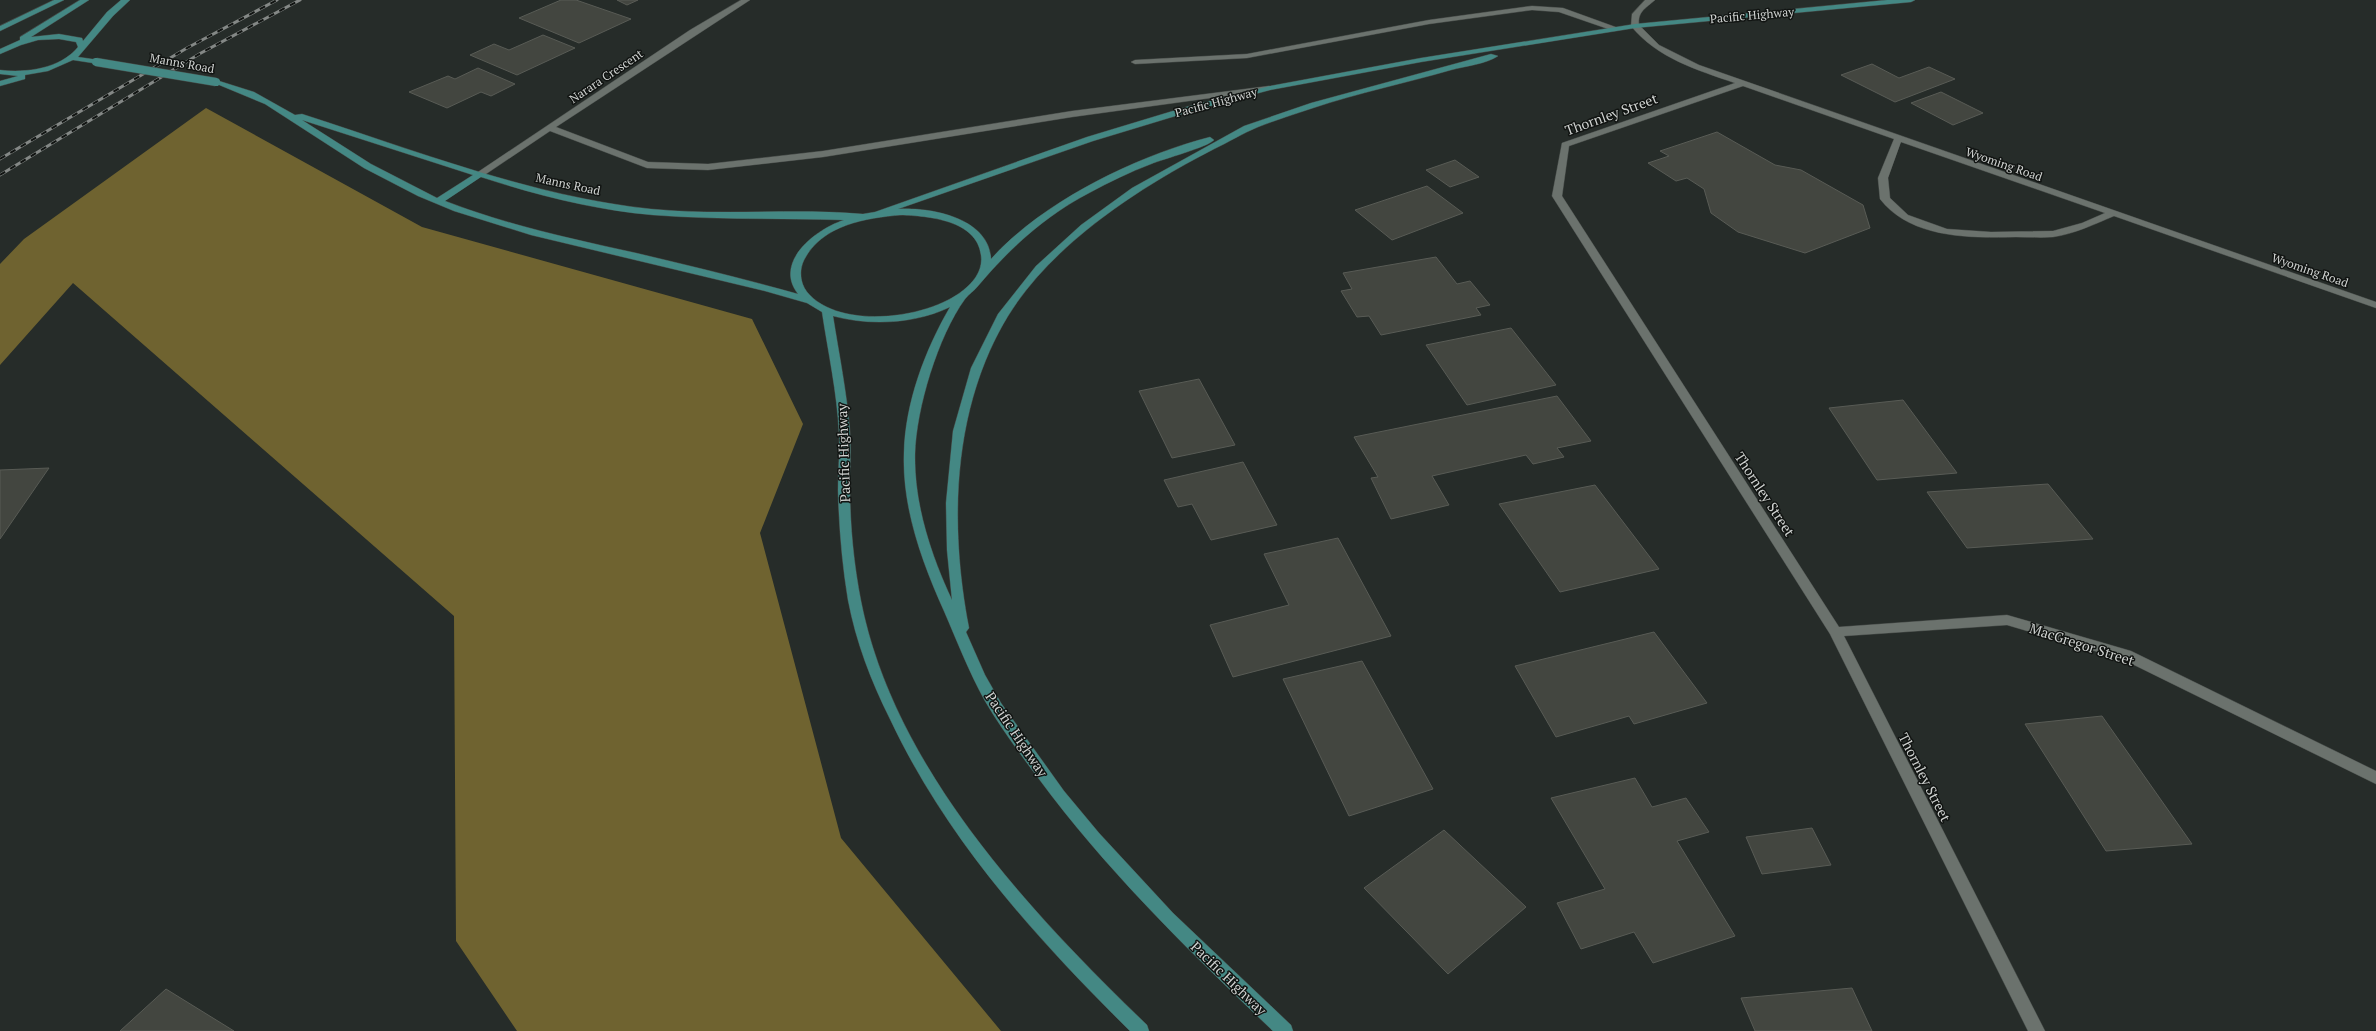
<svg xmlns="http://www.w3.org/2000/svg" width="2376" height="1031" font-family="'PT Serif',serif">
  <style>
    .forest { fill: #6f6330 }
    .building { fill: #434640; stroke: #585b55 }
    .lines { fill: none; stroke-linecap: round; stroke-linejoin: round }
    .minor-casing { stroke: #454a47; stroke-width: 1 }
    .major-casing { stroke: #454a47; stroke-width: 1 }
    .minor { fill: #6b726d; fill-rule: evenodd }
    .major { fill: #448884; fill-rule: evenodd }
    .rail-casing { stroke: #848886; stroke-width: 3 }
    .rail { stroke: #111412; stroke-width: 2; stroke-dasharray: 6; stroke-linecap: butt }
    .major-bridge-casing { stroke: #454a47; stroke-width: 9; stroke-linecap: butt }
    .major-bridge { stroke: #448884; stroke-width: 8 }
    .labels { text-anchor: middle; dominant-baseline: central; stroke-width: 3; stroke-linejoin: round; paint-order: stroke }
    .far-street-label { font-size: 12px; fill: #cfd2d0; stroke: #111412 }
    .street-label { font-size: 14px; fill: #cfd2d0; stroke: #111412 }
  </style>
  <rect width="100%" height="100%" fill="#262c29"/>
  <path class="forest" d="M206,108l216,119 330,92 51,105 -43,109 81,305 160,193h-484l-61,-90 -2,-325 -381,-333 -73,82v-101l24,-25z"/>
  <path class="building" d="M561,0h15l55,19 -52,24 -60,-25z
    M617,0h21l-11,5z
    M543,35l32,13 -58,27 -47,-20 24,-11 15,6z
    M1872,64l27,14 30,-11 26,12 -60,23 -54,-27z
    M478,68l37,16 -24,12 -10,-4 -34,16 -38,-16 39,-16 7,3z
    M1941,92l42,21 -30,12 -42,-22z
    M1717,132l58,33 26,5 62,35 7,23 -65,25 -67,-21 -27,-19 -7,-24 -17,-11 -11,3 -28,-18 21,-7 -9,-5z
    M1455,160l24,17 -29,10 -24,-17z
    M1427,186l36,27 -71,27 -37,-30z
    M1436,257l21,27 13,-3 20,24 -14,3 5,7 -100,20 -12,-19 -12,1 -16,-26 11,-2 -9,-16z
    M1511,328l45,57 -89,20 -41,-60z
    M1199,379l36,66 -63,13 -33,-67z
    M1557,396l34,45 -34,7 7,9 -31,7 -7,-9 -94,21 17,29 -58,14 -20,-41 7,-1 -24,-40z
    M1903,400l54,73 -80,7 -48,-72z
    M1243,462l34,63 -66,15 -19,-36 -14,3 -14,-27z
    M49,468l-49,71v-69z
    M2048,484l45,55 -126,9 -40,-56z
    M1595,485l64,84 -99,23 -61,-88z
    M1338,538l53,98 -158,41 -23,-52 79,-20 -25,-51z
    M1654,632l53,71 -73,21 -5,-8 -73,21 -41,-71z
    M1362,661l71,128 -84,27 -66,-137z
    M2102,716l90,128 -86,7 -81,-127z
    M1635,778l17,29 34,-9 23,34 -32,9 58,95 -82,27 -19,-31 -53,17 -24,-46 48,-14 -54,-91z
    M1812,828l19,37 -69,9 -16,-37z
    M1444,830l82,77 -78,67 -84,-86z
    M1852,988l20,43h-117l-14,-33z
    M166,989l68,42h-114z"/>
  <g class="lines">
    <g class="minor-casing">
      <path id="minor" d="M741,0h9l-194,127 92,35 60,2 115,-13 249,-40 197,-25 4,2 -4,2 -197,27 -249,40 -115,13 -61,-2 -97,-37 -67,45 -3,1 -5,-3 215,-144z
        M1645,0h10c-9,8 -18,12 -16,25l20,20 40,20 677,237v6l-262,-92c-19,8 -40,18 -61,21 -12,1 -25,0 -37,0 -45,1 -105,2 -136,-38l-2,-21 16,-39 -151,-53 -174,60 -7,50 277,431 168,-12 124,36 245,120v13l-254,-125 -115,-34 -163,11 201,395h-17l-198,-397 -278,-438 10,-53 173,-60c-38,-13 -78,-25 -104,-57l1,-12zM1901,142l204,71 -23,10 -29,8 -62,1 -44,-3 -39,-14 -18,-17 -2,-20z
        M1532,6l31,2 58,21 -7,2 -55,-19 -27,-2 -103,14 -182,34 -112,6 -4,-2 4,-2 112,-6 182,-34z"/>
    </g>
    <g class="major-casing">
      <path id="major" d="M54,0h10l-64,31v-5z
        M80,0h9l-58,37 28,-3 23,4 1,3 24,-29 14,-12h9l-17,16 -35,41 21,3v4l-26,-4 -25,11 -23,4v4l-25,7v-5l18,-5 -18,-2v-4c26,3 60,-1 78,-23l-2,-5 -17,-3 -21,1 -17,5 -21,9v-5l20,-9v-3z
        M1887,0h28l-4,2 -276,26 -214,34 -151,28 -78,21 -99,30 -195,68c33,-2 91,9 93,50 51,-57 145,-103 219,-122l4,3c-6,7 -51,19 -63,24 -21,8 -42,18 -62,29 -44,23 -79,55 -111,93 -4,5 -9,8 -13,13 -27,37 -49,110 -50,155 -1,50 16,101 37,146l-5,-50 -1,-47 7,-72 18,-63 27,-54 38,-48 45,-41 51,-37 112,-62 67,-23 180,-49 7,2c-12,8 -32,10 -47,14 -45,13 -93,23 -138,38 -18,6 -37,12 -55,19 -15,6 -29,15 -44,22 -74,38 -161,94 -206,167 -56,92 -59,209 -39,312l-3,4 19,43 16,28 63,88 35,42 74,80 118,112 2,6h-20c-83,-79 -166,-160 -234,-252 -19,-25 -38,-51 -54,-78 -16,-29 -28,-60 -41,-90 -22,-49 -42,-103 -40,-158 1,-50 21,-103 46,-146 -35,17 -80,19 -117,9 6,38 14,77 17,116 1,19 0,38 0,57 0,37 4,76 11,112 33,167 168,310 286,424l2,6h-19c-94,-93 -183,-191 -240,-312 -19,-38 -34,-77 -42,-119 -6,-36 -9,-73 -10,-110 0,-19 2,-38 1,-57 -2,-41 -11,-81 -17,-121l-15,-9 -42,-12 -234,-56 -77,-24 -36,-15 -54,-28 -99,-64 -53,-22 4,-2 38,12 41,23 7,-1c112,36 232,83 349,95 70,7 142,-1 212,5l12,-2 212,-75 99,-30 84,-21 151,-28 214,-34zM302,120l171,55 -36,23 -66,-34zM481,177c55,18 114,33 172,38 64,5 128,3 191,5 -28,9 -71,42 -46,74 -53,-15 -107,-28 -162,-41 -64,-14 -129,-28 -191,-52zM901,215c27,1 76,5 80,40 2,13 -5,24 -14,32 -34,32 -128,44 -160,5 -7,-9 -8,-22 -3,-32 18,-35 61,-42 97,-45z"/>
    </g>
    <use href="#minor" class="minor"/>
    <use href="#major" class="major"/>
    <g class="rail-casing">
      <path id="rail" d="M0,159l187,-111 90,-48
        M0,175l201,-122 99,-53"/>
    </g>
    <use href="#rail" class="rail"/>
    <g class="major-bridge-casing">
      <path id="major-bridge" d="M96,62l120,20"/>
    </g>
    <use href="#major-bridge" class="major-bridge"/>
  </g>
  <g class="labels">
    <g class="far-street-label">
      <text transform="translate(1752 15) rotate(-5)">Pacific Highway</text>
      <text transform="translate(182 63) rotate(10)">Manns Road</text>
      <text transform="translate(606 76) rotate(-34)">Narara Crescent</text>
      <text transform="translate(1216 102) rotate(-15)">Pacific Highway</text>
      <text transform="translate(2004 164) rotate(19)">Wyoming Road</text>
      <text transform="translate(568 184) rotate(12)">Manns Road</text>
      <text transform="translate(2310 270) rotate(19)">Wyoming Road</text>
    </g>
    <g class="street-label">
      <text transform="translate(1611 114) rotate(-20)">Thornley Street</text>
      <text transform="translate(843 453) rotate(-92)">Pacific Highway</text>
      <text transform="translate(1765 494) rotate(57)">Thornley Street</text>
      <text transform="translate(2082 644) rotate(18)">MacGregor Street</text>
      <text transform="translate(1017 734) rotate(56)">Pacific Highway</text>
      <text transform="translate(1925 777) rotate(63)">Thornley Street</text>
      <text transform="translate(1229 978) rotate(44)">Pacific Highway</text>
    </g>
  </g>
</svg>
